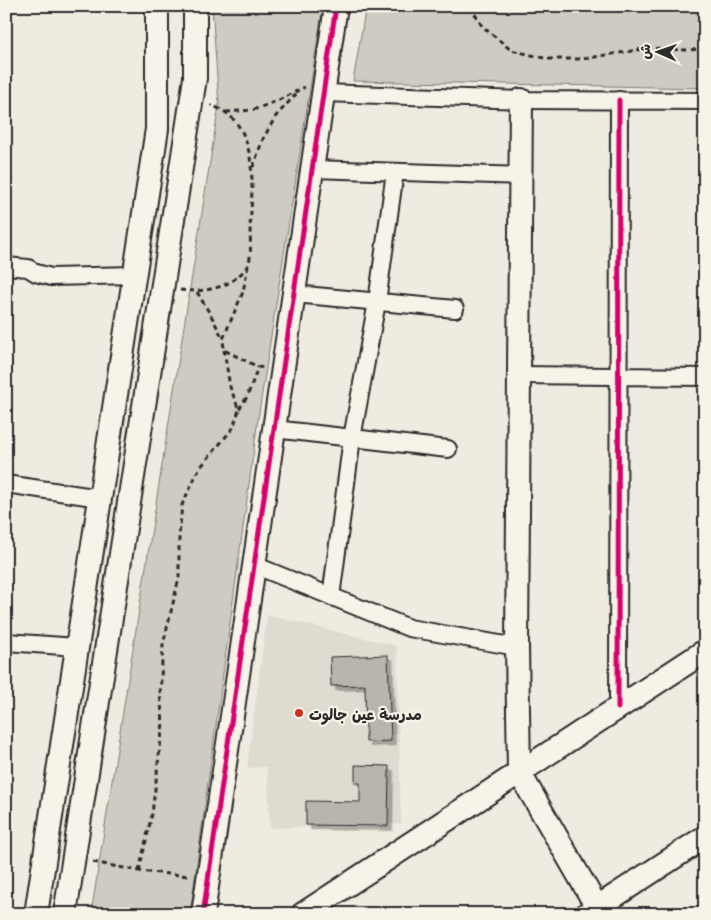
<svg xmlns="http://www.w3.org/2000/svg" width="711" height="920" font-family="'Playpen Sans','Playpen Sans Arabic',sans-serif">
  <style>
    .built { fill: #dedbd1 }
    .green { fill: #cfcbc2; stroke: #7d7b76 }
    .building { fill: #b8b5ae; stroke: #2b2b2b; filter: url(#shadow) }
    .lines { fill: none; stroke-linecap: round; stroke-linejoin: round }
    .street-casing { stroke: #2b2b2b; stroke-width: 20 }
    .secondary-casing { stroke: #2b2b2b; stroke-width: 26 }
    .path { stroke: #2b2b2b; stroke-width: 3; stroke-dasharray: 5 4; stroke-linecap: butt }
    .street { stroke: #f7f3e8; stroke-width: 16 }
    .secondary { stroke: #f7f3e8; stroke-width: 22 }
    .cycleway-casing { stroke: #f7f3e8; stroke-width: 8 }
    .cycleway { stroke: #d6006c; stroke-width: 5 }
    .poi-dot { fill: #c8321e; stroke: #f7f3e8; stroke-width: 2 }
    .labels { text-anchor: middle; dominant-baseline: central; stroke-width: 4.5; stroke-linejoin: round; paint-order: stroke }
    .poi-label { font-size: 15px; font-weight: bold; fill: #2b2b2b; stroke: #f7f3e8; text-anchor: start }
  </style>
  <defs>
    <filter id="shadow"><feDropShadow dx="4.5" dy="4.5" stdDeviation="0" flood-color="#0004"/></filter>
  </defs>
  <rect width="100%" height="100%" fill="#efebe0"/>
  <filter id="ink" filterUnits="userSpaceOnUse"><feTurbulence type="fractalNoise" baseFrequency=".02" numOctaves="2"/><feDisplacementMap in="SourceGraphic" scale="10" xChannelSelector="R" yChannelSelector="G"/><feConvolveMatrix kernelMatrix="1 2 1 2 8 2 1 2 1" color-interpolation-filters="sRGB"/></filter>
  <g filter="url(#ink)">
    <path class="built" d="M267,615l130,31 4,178 -131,4 -3,-61 -20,1z"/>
    <path class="green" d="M212,6h111l-65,413 -68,495h-99l128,-809z
      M366,6h339v82l-352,-7z"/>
    <path class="building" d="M388,655l3,86 -25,1 -1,-57 -34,1 -1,-29z
      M355,765l34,1 -1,60 -82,-1v-24l54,1v-19h-5z"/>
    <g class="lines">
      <g class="street-casing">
        <path id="street" d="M324,93l197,7 184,1
          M313,169l207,7
          M6,266l22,2 8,5 15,4 83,-2
          M294,294l161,15
          M519,375l186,2
          M274,429l174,20
          M6,484l94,14
          M254,565l155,63 108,19
          M331,597l21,-159 25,-136 18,-130
          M6,642l71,5
          M618,708l1,-608"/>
      </g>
      <g class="secondary-casing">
        <path id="secondary" d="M521,100l-4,547 2,125 82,142
          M36,914l121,-785v-123
          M65,914l130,-836v-72
          M203,914l133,-908
          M303,914l402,-263
          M587,914l118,-77"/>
      </g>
      <path class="path" d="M470,6l12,20 29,24 37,9h34l68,-11 34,2 21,-1
        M226,112l27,-2 24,-9 28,-14
        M253,167l10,-28 13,-23 22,-24
        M248,266l-5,26 -20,47 1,11 34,17 7,1
        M180,290c25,3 53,-2 68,-25 4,-7 2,-29 2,-38 2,-36 9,-91 -25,-115 -4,-3 -10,-5 -14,-7
        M197,292l16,27 10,20
        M239,409l8,-12 11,-30
        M93,862l46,9 51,5
        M139,871l13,-57 11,-91 -3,-29 3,-49 16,-67v-42l3,-31 17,-36 34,-41 6,-18 -9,-23 -6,-37"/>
      <use href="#street" class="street"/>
      <use href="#secondary" class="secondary"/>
      <g class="cycleway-casing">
        <path id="cycleway" d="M618,708l1,-608
          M203,914l133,-908"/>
      </g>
      <use href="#cycleway" class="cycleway"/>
    </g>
  </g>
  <circle class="poi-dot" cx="299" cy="713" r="5"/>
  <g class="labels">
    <g class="poi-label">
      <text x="309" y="713">مدرسة عين جالوت</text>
    </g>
  </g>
  <rect width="711" height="920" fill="none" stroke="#f7f3e8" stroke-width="25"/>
  <rect x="12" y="12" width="686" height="895" fill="none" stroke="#2b2b2b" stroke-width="2" filter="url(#ink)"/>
  <g transform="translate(658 52) rotate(272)" stroke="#f7f3e8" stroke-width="4" paint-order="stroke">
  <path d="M0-4L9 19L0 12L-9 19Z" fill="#2b2b2b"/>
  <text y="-8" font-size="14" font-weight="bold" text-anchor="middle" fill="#2b2b2b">ش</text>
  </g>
</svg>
